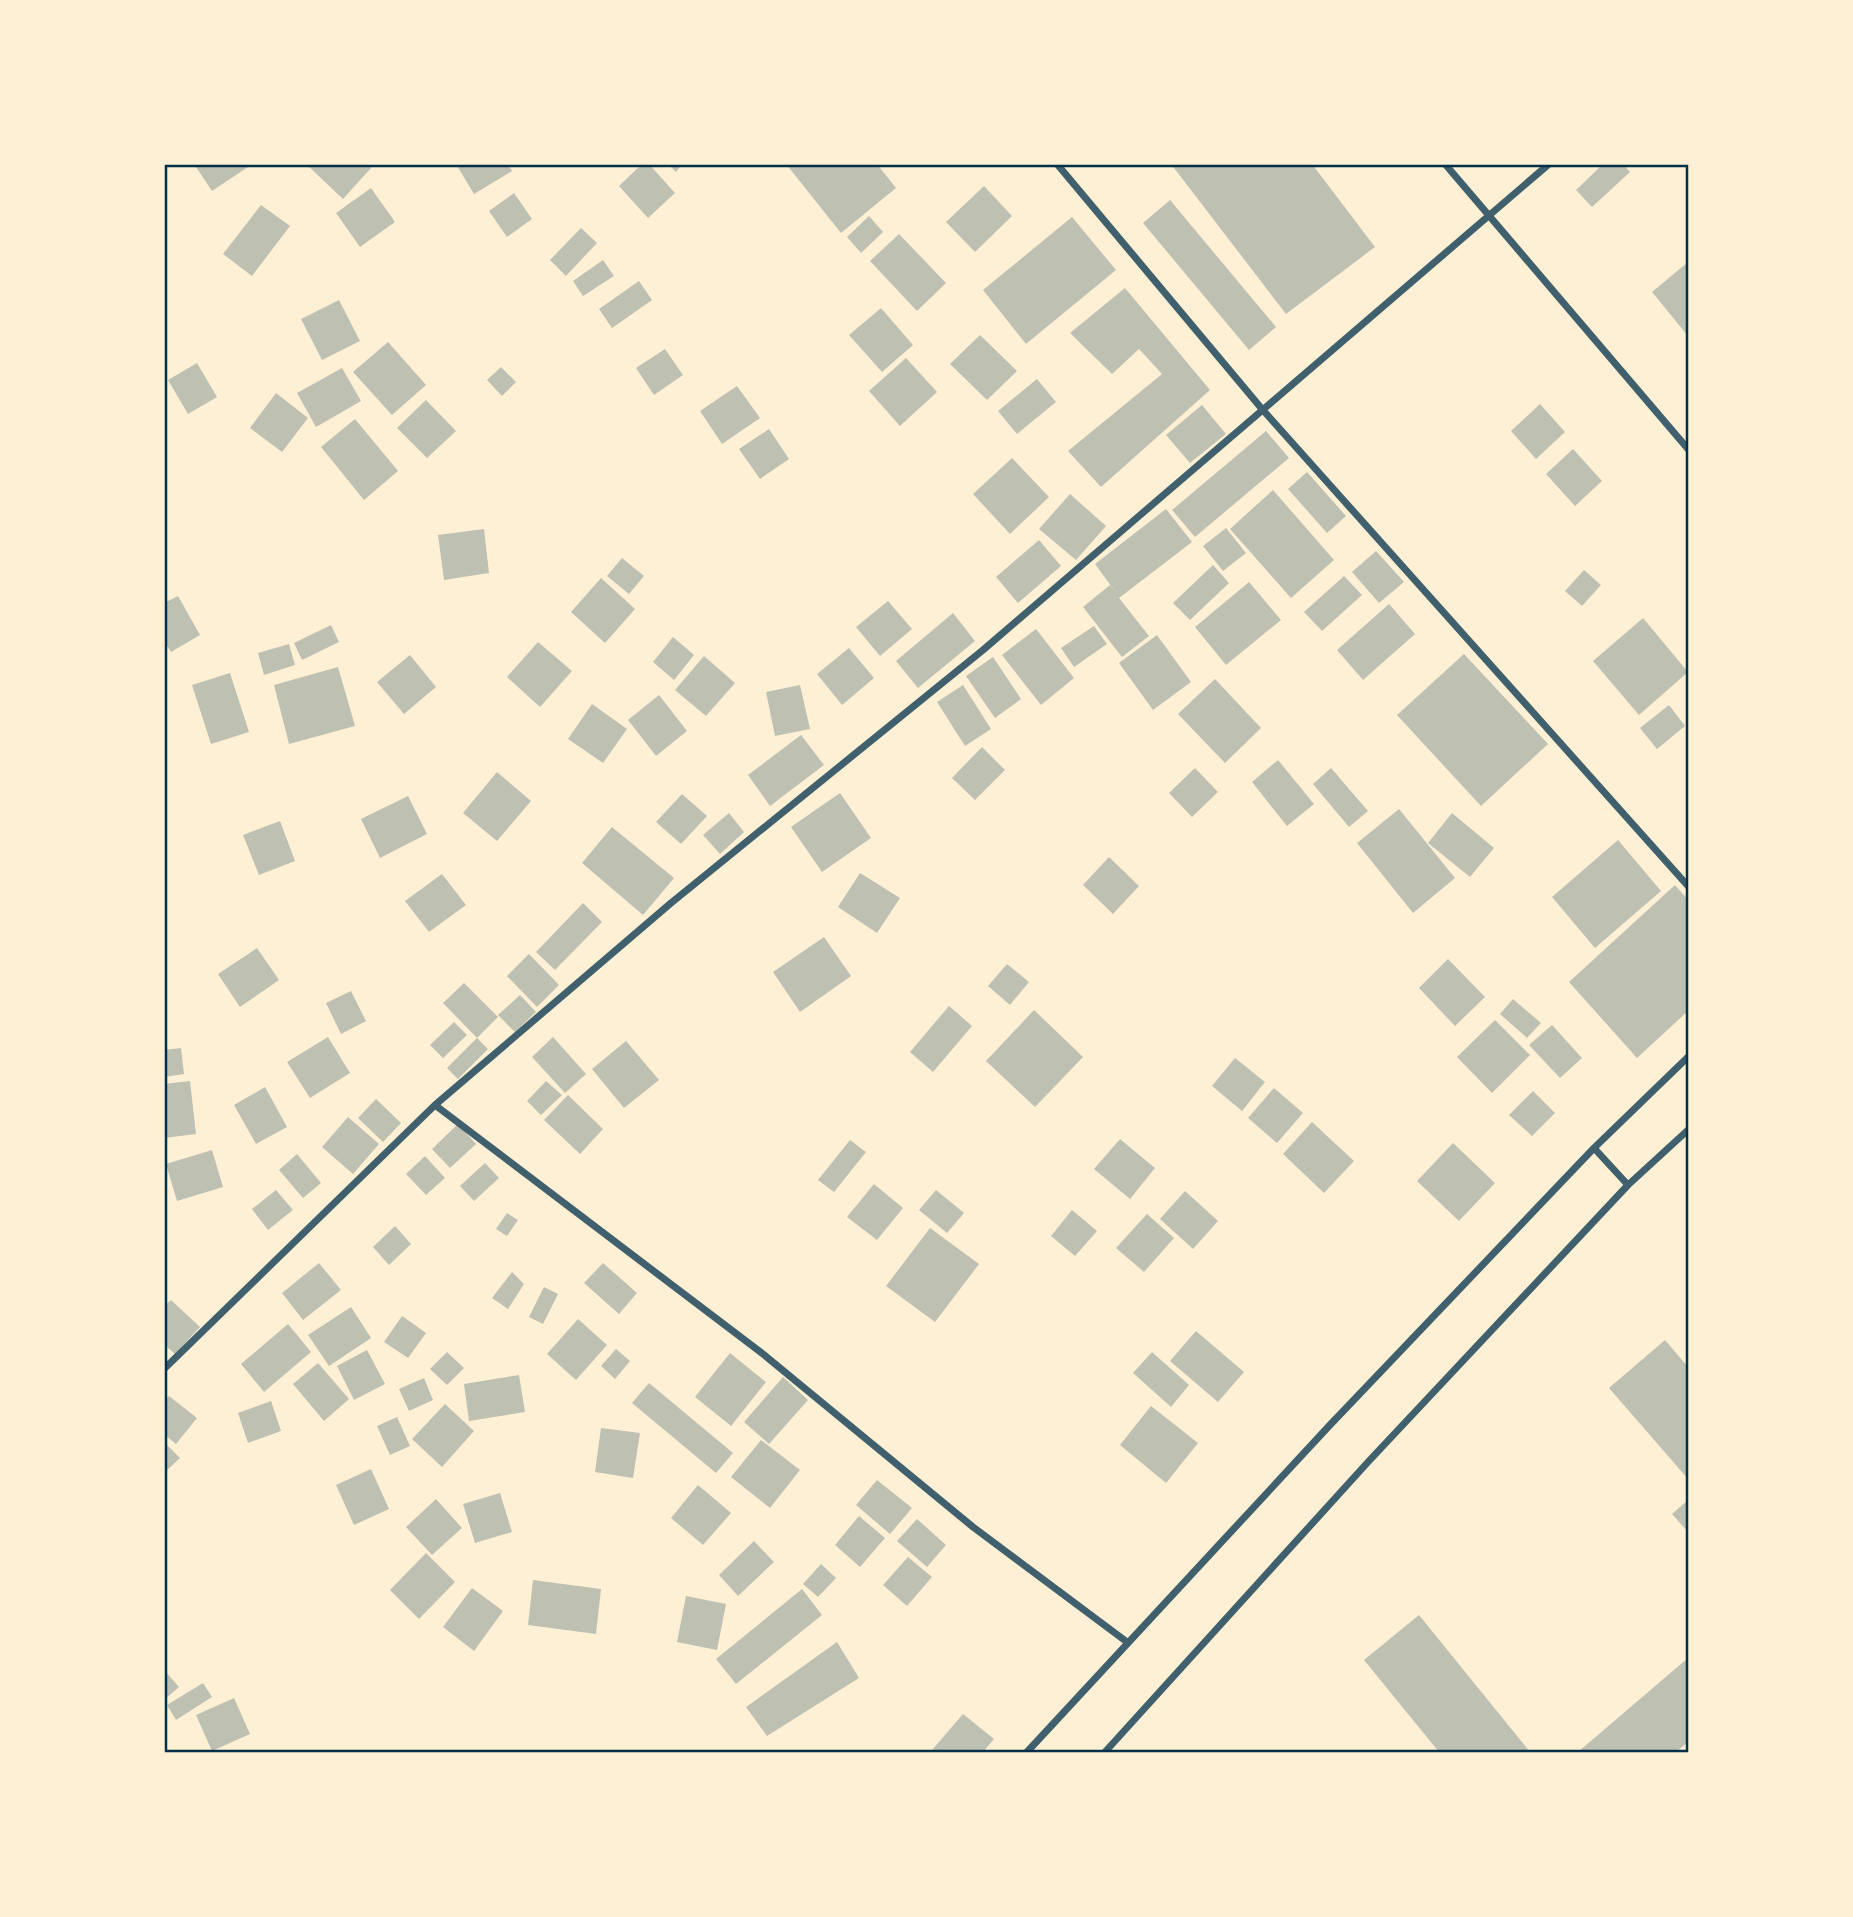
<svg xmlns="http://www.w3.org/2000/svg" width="1853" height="1917" font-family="'PT Sans Narrow',sans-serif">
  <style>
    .building { fill: #bec0b2 }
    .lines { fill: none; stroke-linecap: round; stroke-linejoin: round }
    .minor { stroke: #3f606c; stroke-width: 7 }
    .neatline { fill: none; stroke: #003049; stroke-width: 2.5 }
  </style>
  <rect width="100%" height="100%" fill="#fdf0d5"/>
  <path class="building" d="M194,164h52l2,3 -36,24z
    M306,164h61l4,4 -28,31z
    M456,164h52l4,7 -38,23z
    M642,164h7l26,29 -27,25 -29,-32z
    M668,164h14l-6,8z
    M786,164h91l19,24 -55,45z
    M1171,164h141l63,83 -89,67z
    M1603,164h20l7,8 -38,35 -16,-17z
    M984,186l28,30 -37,36 -29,-30z
    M371,188l24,34 -35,25 -24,-34z
    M514,193l18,26 -25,18 -18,-26z
    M1170,200l106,127 -27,23 -106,-127z
    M261,205l29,21 -38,50 -29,-22z
    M869,216l14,16 -22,21 -14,-16z
    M1072,217l44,53 -90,74 -43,-54z
    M581,228l16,15 -31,33 -16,-16z
    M899,234l47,49 -29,28 -47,-50z
    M603,260l11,16 -31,20 -10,-15z
    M1688,262v74l-36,-44z
    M639,281l13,19 -40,28 -13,-19z
    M1125,288l85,102 -109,97 -33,-36 94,-77 -23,-25 -27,25 -42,-41z
    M339,300l21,41 -38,19 -21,-41z
    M881,308l32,37 -31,27 -33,-37z
    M980,335l37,36 -30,29 -37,-36z
    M388,342l38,43 -34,30 -39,-43z
    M665,349l18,26 -29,20 -18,-27z
    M906,358l31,34 -37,34 -31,-35z
    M197,363l20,34 -29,17 -20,-34z
    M501,367l15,15 -14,14 -15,-16z
    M342,368l19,33 -45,26 -19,-34z
    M1037,379l19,23 -39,32 -19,-23z
    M737,386l23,32 -38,26 -22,-33z
    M276,393l32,25 -26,34 -32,-24z
    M426,400l30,31 -29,27 -30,-30z
    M1540,404l25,28 -29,27 -25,-28z
    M1202,405l24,29 -36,29 -24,-28z
    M355,419l43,52 -34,29 -43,-53z
    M769,429l20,30 -29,20 -21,-30z
    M1266,431l23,27 -94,79 -23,-27z
    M1573,449l29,32 -27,25 -29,-32z
    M1012,458l37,39 -39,37 -37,-40z
    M1307,472l39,44 -19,17 -39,-44z
    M1273,490l61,70 -43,38 -61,-69z
    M1070,494l36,32 -30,34 -37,-31z
    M1166,509l26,33 -73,56 30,38 -27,21 -39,-50 27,-22 7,9 -22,-30z
    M1226,528l20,25 -23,18 -20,-25z
    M484,529l5,44 -45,7 -6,-45z
    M1039,540l22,26 -43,37 -22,-26z
    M1376,551l28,31 -25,21 -27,-31z
    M622,558l22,18 -15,18 -22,-18z
    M1213,565l16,18 -39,37 -17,-17z
    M1584,570l17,15 -19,21 -17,-15z
    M1344,576l18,19 -40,36 -18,-19z
    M601,578l34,31 -30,34 -34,-31z
    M1249,582l32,38 -55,45 -31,-38z
    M178,596l22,39 -29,17 -7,-11v-38z
    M888,601l24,28 -32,27 -24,-29z
    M1389,604l26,30 -52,46 -26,-30z
    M953,613l22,28 -57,47 -22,-27z
    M1643,618l45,54 -49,43 -46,-54z
    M331,625l8,17 -37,18 -8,-17z
    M1094,626l13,18 -33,23 -13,-19z
    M1036,629l38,49 -33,27 -39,-50z
    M1157,635l34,47 -38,28 -34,-47z
    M673,637l21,18 -20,25 -21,-18z
    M538,642l34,29 -32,36 -33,-30z
    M289,644l6,21 -31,10 -6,-22z
    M849,648l25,30 -32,27 -25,-31z
    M1464,654l84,90 -67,62 -84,-91z
    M410,655l26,32 -32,27 -27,-32z
    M704,656l31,27 -29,33 -31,-26z
    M993,657l28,42 -26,19 -29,-42z
    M338,667l17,59 -66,18 -15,-59z
    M230,673l19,59 -38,12 -19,-59z
    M1215,679l46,49 -36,35 -47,-49z
    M800,685l10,44 -35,7 -9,-44z
    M963,685l28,44 -26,17 -28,-44z
    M659,695l28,36 -31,25 -28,-36z
    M592,704l35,25 -24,34 -35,-24z
    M1669,705l16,21 -28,23 -17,-21z
    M801,735l23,30 -54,41 -22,-31z
    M982,747l23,23 -30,30 -23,-22z
    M1278,760l36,44 -27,22 -35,-44z
    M1195,768l23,24 -26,25 -23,-24z
    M1331,768l37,43 -19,16 -36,-43z
    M497,772l34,29 -34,40 -34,-28z
    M840,793l31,45 -49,34 -31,-45z
    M682,794l25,22 -26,28 -25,-22z
    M408,796l19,38 -47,24 -19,-39z
    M1399,809l56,69 -42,35 -56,-70z
    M729,813l15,19 -24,22 -17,-19z
    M1452,813l42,35 -24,29 -42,-34z
    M280,821l15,40 -36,14 -16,-40z
    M612,827l62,51 -31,37 -61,-52z
    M1618,840l43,51 -66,57 -43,-51z
    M1109,857l30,29 -26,28 -30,-29z
    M860,873l40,25 -23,35 -39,-26z
    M442,874l24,31 -37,27 -24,-31z
    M1675,885l13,15v111l-51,47 -68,-76z
    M583,903l19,19 -47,48 -19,-18z
    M824,937l27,39 -51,36 -27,-40z
    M257,948l22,32 -39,27 -22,-33z
    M529,954l30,31 -22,22 -30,-31z
    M1448,959l37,38 -30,29 -36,-38z
    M1007,964l22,18 -19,23 -22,-19z
    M464,983l34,34 -21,21 -34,-35z
    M351,991l15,30 -25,13 -15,-31z
    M520,995l16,17 -21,20 -17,-17z
    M1513,999l28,24 -14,15 -27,-24z
    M949,1006l23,20 -39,46 -23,-20z
    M1034,1010l49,47 -48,50 -49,-46z
    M1495,1020l35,35 -38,38 -35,-36z
    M454,1022l13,13 -24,23 -13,-13z
    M1552,1025l30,33 -22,20 -31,-33z
    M328,1037l22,36 -40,25 -23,-36z
    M553,1037l33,37 -21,19 -33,-36z
    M477,1038l11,11 -30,30 -11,-11z
    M626,1041l33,39 -35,28 -32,-39z
    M181,1048l3,26 -20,3v-27z
    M1235,1058l30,24 -23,29 -30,-25z
    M190,1081l6,53 -32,4v-54z
    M546,1081l16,14 -21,20 -14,-14z
    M265,1087l22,40 -31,17 -22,-39z
    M1274,1088l29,25 -26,30 -29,-25z
    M1533,1091l22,22 -23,23 -23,-21z
    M568,1095l35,34 -23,25 -36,-34z
    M376,1099l25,24 -18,19 -25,-24z
    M348,1117l31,27 -26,30 -31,-27z
    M1312,1122l42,39 -30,32 -41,-39z
    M458,1124l18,20 -26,24 -18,-19z
    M1120,1139l35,29 -25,31 -36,-30z
    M850,1140l16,12 -32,40 -16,-12z
    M1453,1143l42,40 -36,38 -42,-40z
    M212,1150l11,37 -46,14 -11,-37z
    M297,1154l24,29 -18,15 -24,-28z
    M425,1156l20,22 -19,17 -20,-21z
    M485,1163l14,15 -25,23 -14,-15z
    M874,1184l29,24 -26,32 -30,-23z
    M276,1190l17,20 -25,20 -16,-21z
    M936,1190l28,23 -17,20 -28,-23z
    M1185,1191l33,30 -25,28 -33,-30z
    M1072,1210l25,21 -22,25 -24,-20z
    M507,1213l11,7 -11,16 -11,-7z
    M1147,1214l27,24 -30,34 -28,-24z
    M395,1226l16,18 -22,21 -16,-18z
    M930,1228l49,36 -44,58 -49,-36z
    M319,1263l22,27 -38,30 -21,-27z
    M603,1263l34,30 -18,21 -35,-31z
    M512,1272l12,12 -16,25 -16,-11z
    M544,1287l14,7 -15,30 -14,-7z
    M171,1300l29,27 -25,27 -11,-10v-38z
    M351,1307l20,31 -42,28 -21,-31z
    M402,1316l24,17 -18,25 -24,-16z
    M578,1319l29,26 -31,35 -29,-26z
    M288,1324l23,28 -47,40 -23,-28z
    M1196,1331l48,41 -26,30 -48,-41z
    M1665,1340l23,27v112l-79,-91z
    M616,1349l14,12 -15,18 -14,-13z
    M367,1350l18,34 -31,16 -17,-34z
    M447,1352l17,16 -17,17 -17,-16z
    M1152,1352l37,33 -18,22 -38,-34z
    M730,1353l36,29 -35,44 -36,-29z
    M318,1363l31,36 -25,22 -31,-37z
    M519,1375l6,37 -56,9 -5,-37z
    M783,1377l25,23 -39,44 -25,-22z
    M424,1378l9,22 -24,11 -10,-22z
    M649,1383l84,70 -17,20 -84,-70z
    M169,1396l28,22 -21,26 -12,-10v-32z
    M271,1401l10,30 -33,12 -10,-30z
    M445,1404l29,27 -32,36 -30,-28z
    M1151,1406l47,37 -32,40 -46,-38z
    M397,1417l13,29 -20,9 -13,-29z
    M601,1428l39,5 -7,45 -38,-6z
    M761,1440l39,30 -30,38 -39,-31z
    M164,1442l16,16 -16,15z
    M371,1469l18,40 -35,16 -18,-40z
    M877,1480l35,28 -22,26 -34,-29z
    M698,1485l33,28 -28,32 -32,-27z
    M500,1493l12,39 -37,11 -12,-39z
    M436,1499l26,29 -30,27 -26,-28z
    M1688,1500v32l-16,-18z
    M859,1516l26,22 -25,29 -25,-22z
    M917,1519l29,26 -19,22 -30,-26z
    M754,1541l20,21 -36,34 -19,-21z
    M426,1553l29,29 -36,37 -29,-29z
    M908,1557l24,20 -25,29 -24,-21z
    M821,1564l15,14 -18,19 -15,-13z
    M533,1580l68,9 -5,45 -68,-9z
    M472,1588l31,23 -29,40 -31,-24z
    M802,1589l20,26 -86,69 -20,-25z
    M686,1596l40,8 -9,46 -40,-8z
    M1419,1615l111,137h-91l-75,-92z
    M837,1642l22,36 -92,58 -21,-29z
    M1688,1658v84l-12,10h-98z
    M164,1670l15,17 -15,13z
    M203,1683l9,14 -36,23 -9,-15z
    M234,1698l16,36 -38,17 -16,-36z
    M963,1714l31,25 -11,13h-49l-2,-2z"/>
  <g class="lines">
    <path class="minor" d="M1057,164l205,245 426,477
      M1445,164l243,285
      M435,1105l328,249 210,173 154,115
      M1594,1148l34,37
      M164,1369l271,-264 236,-202 312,-253 566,-486
      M1027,1752l302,-326 265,-278 94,-91
      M1105,1752l263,-290 260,-277 60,-55"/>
  </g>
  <rect width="1853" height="1917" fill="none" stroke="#fdf0d5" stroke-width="332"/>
  <rect x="166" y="166" width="1521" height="1585" class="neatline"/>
</svg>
